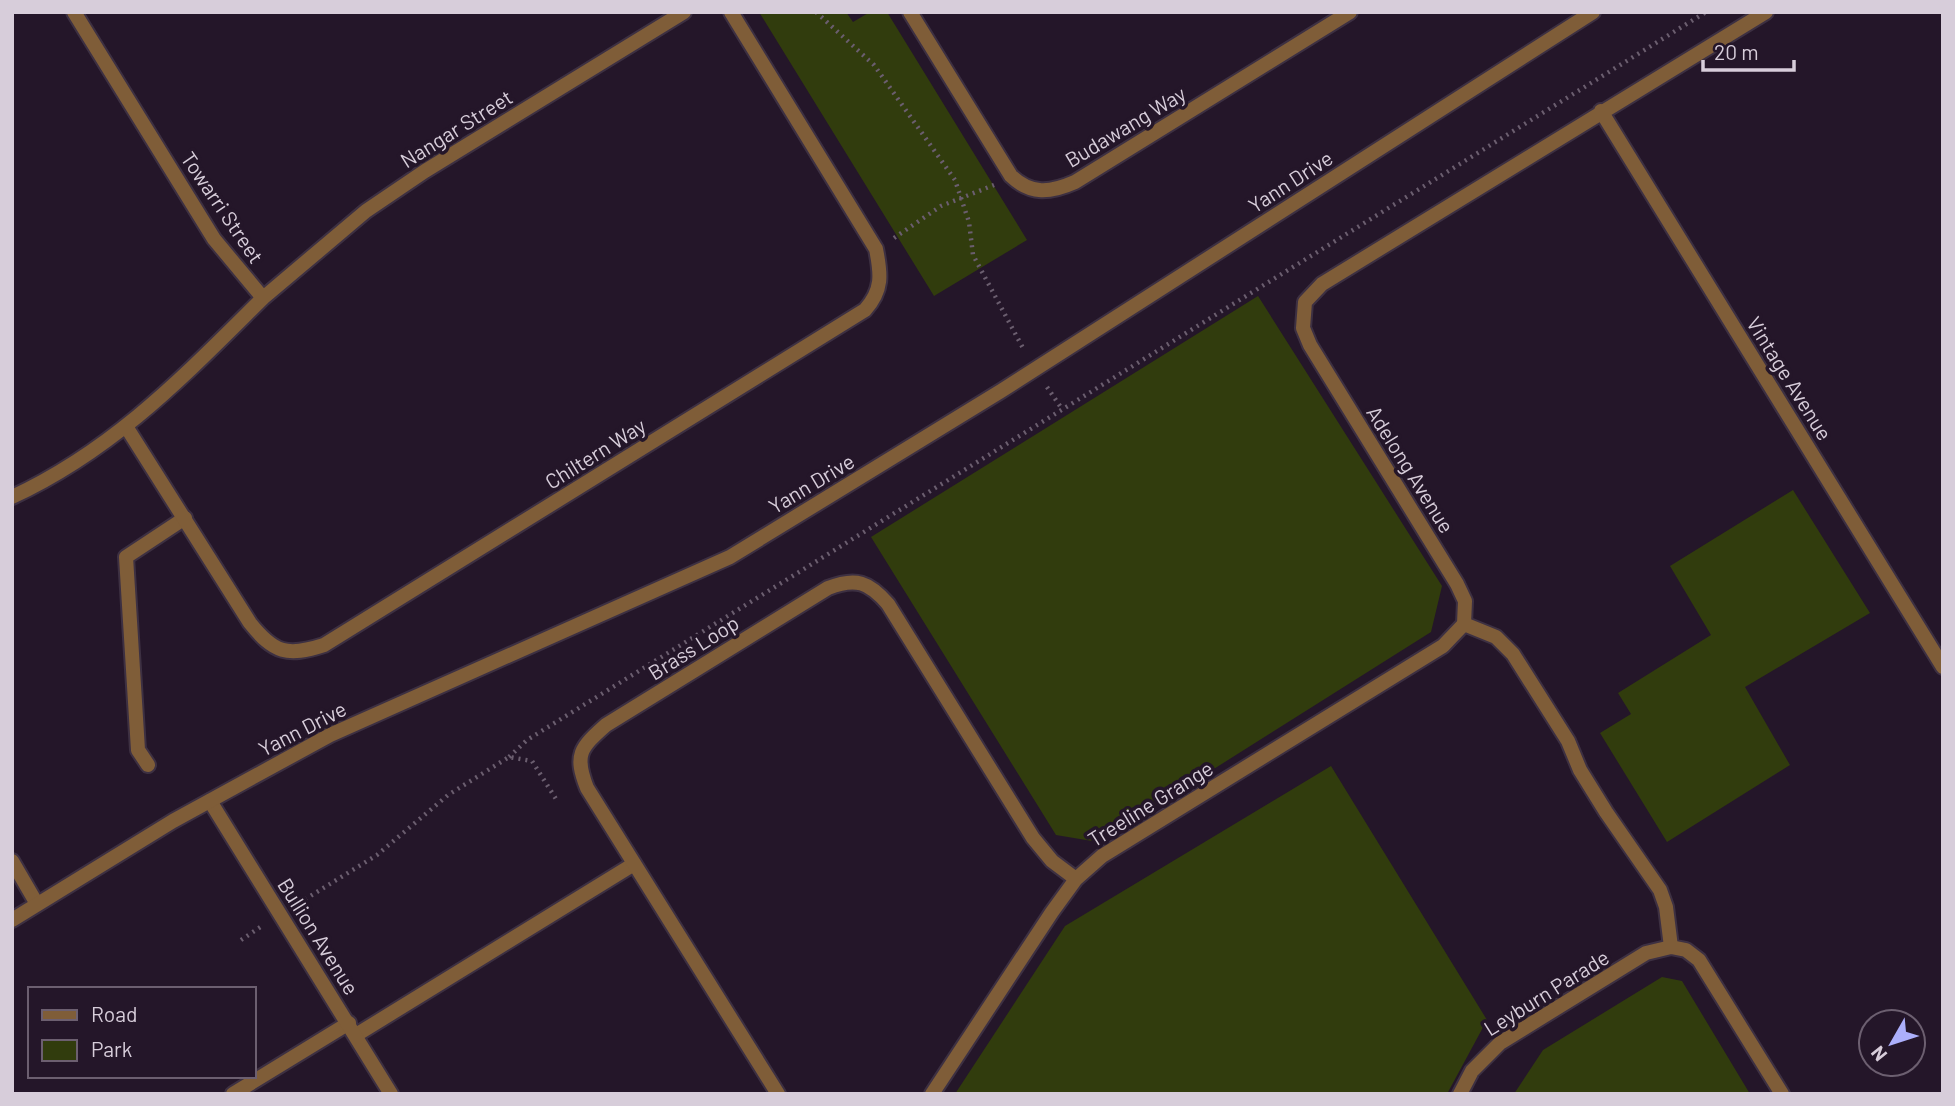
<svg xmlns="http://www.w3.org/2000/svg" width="1955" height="1106" font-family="Barlow,sans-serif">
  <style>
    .green { fill: #313c0d }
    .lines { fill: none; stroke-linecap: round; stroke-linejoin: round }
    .service-casing { stroke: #3d3042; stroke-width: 18 }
    .minor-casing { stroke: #3d3042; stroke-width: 18 }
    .tertiary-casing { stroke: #3d3042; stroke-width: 18 }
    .path { stroke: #6b5e6f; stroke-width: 4.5; stroke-dasharray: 2 5; stroke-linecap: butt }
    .service { stroke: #7f5d38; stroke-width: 14 }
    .minor { stroke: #7f5d38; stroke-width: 14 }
    .tertiary { stroke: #7f5d38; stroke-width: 14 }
    .labels { text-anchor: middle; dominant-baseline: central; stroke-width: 7; stroke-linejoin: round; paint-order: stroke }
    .street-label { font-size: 21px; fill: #d7cdda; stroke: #241629 }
  </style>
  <rect width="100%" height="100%" fill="#241629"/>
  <path class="green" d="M759,12h87l7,10 17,-10h17l140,228 -93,56z
    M1258,296l184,290 -11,46 -333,210 -42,-7 -185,-298z
    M1793,490l77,123 -125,74 45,78 -123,77 -67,-109 31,-19 -13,-21 93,-58 -41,-69z
    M1331,766l156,254 -40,74h-492l110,-168z
    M1662,977l20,4 68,113h-236l29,-44z"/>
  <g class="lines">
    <g class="service-casing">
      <path id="service" d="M148,765l-10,-15 -12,-193 59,-39
        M356,1035l278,-171
        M233,1094l116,-71"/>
    </g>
    <g class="minor-casing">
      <path id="minor" d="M910,12l101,164c20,19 39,17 64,6l275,-170
        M1601,111l342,556
        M263,298l103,-87 59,-40 259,-159
        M127,428l123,195c24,30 37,34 74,22l541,-335c18,-20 16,-36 11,-61l-145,-237
        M12,497c103,-48 172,-121 251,-199l-49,-59 -140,-227
        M1464,624l32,13 17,17 55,87 12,29 26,42 54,78 6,17 5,40 15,3 13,10 83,134
        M210,801l181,293
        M12,861l25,43
        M778,1094l-191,-306c-13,-33 -7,-40 19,-63l222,-137c28,-11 41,-6 60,16l145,234 19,23 24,18
        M932,1094l120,-182 24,-33 26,-23 341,-210 21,-22 1,-23 -8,-17 -147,-239 -7,-17 2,-26 17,-18 444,-272
        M1460,1094l12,-23 28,-28 146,-90 25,-6"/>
    </g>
    <g class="tertiary-casing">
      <path id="tertiary" d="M12,920l161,-99 157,-86 400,-178 271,-166 592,-379"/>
    </g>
    <path class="path" d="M816,12l58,53 81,115 14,42 4,33 51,95
      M894,238l47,-32 53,-21
      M1047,387l15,22
      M509,757l18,-17 1179,-728
      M299,903l78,-48 71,-60 61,-38 23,4 24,38
      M241,940l21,-14"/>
    <use href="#service" class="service"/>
    <use href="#minor" class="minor"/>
    <use href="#tertiary" class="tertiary"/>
  </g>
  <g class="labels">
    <g class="street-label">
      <text transform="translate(1125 126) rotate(-31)">Budawang Way</text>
      <text transform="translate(456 128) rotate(-32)">Nangar Street</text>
      <text transform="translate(1290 181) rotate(-33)">Yann Drive</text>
      <text transform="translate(223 207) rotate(56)">Towarri Street</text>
      <text transform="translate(1790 378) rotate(58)">Vintage Avenue</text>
      <text transform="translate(595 453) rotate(-32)">Chiltern Way</text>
      <text transform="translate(1411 469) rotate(58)">Adelong Avenue</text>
      <text transform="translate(811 483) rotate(-31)">Yann Drive</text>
      <text transform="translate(693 647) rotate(-32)">Brass Loop</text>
      <text transform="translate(302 728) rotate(-27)">Yann Drive</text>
      <text transform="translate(1150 803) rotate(-32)">Treeline Grange</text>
      <text transform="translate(319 936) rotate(58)">Bullion Avenue</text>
      <text transform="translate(1546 992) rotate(-32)">Leyburn Parade</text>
    </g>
  </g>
  <rect width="1955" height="1106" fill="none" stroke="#d7cdda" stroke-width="28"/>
  <rect x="28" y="987" width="228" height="91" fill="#241629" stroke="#6c5f70" stroke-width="2"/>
  <rect x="42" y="1010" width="35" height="10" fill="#7f5d38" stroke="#6c5f70" stroke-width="2"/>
  <text x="91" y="1022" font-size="21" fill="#d7cdda">Road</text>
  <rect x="42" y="1040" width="35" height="21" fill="#313c0d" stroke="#6c5f70" stroke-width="2"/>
  <text x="91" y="1057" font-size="21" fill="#d7cdda">Park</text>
  <g transform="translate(1892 1043) rotate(231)"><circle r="33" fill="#241629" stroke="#6c5f70" stroke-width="2"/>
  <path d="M0-5L12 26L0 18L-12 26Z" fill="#acaffb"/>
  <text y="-10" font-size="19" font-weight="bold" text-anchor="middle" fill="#d7cdda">N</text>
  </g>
  <path d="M1703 60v10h91v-10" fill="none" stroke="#d7cdda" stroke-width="3.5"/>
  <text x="1714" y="60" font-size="21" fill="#d7cdda" stroke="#241629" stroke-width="5" paint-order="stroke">20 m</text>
</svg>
